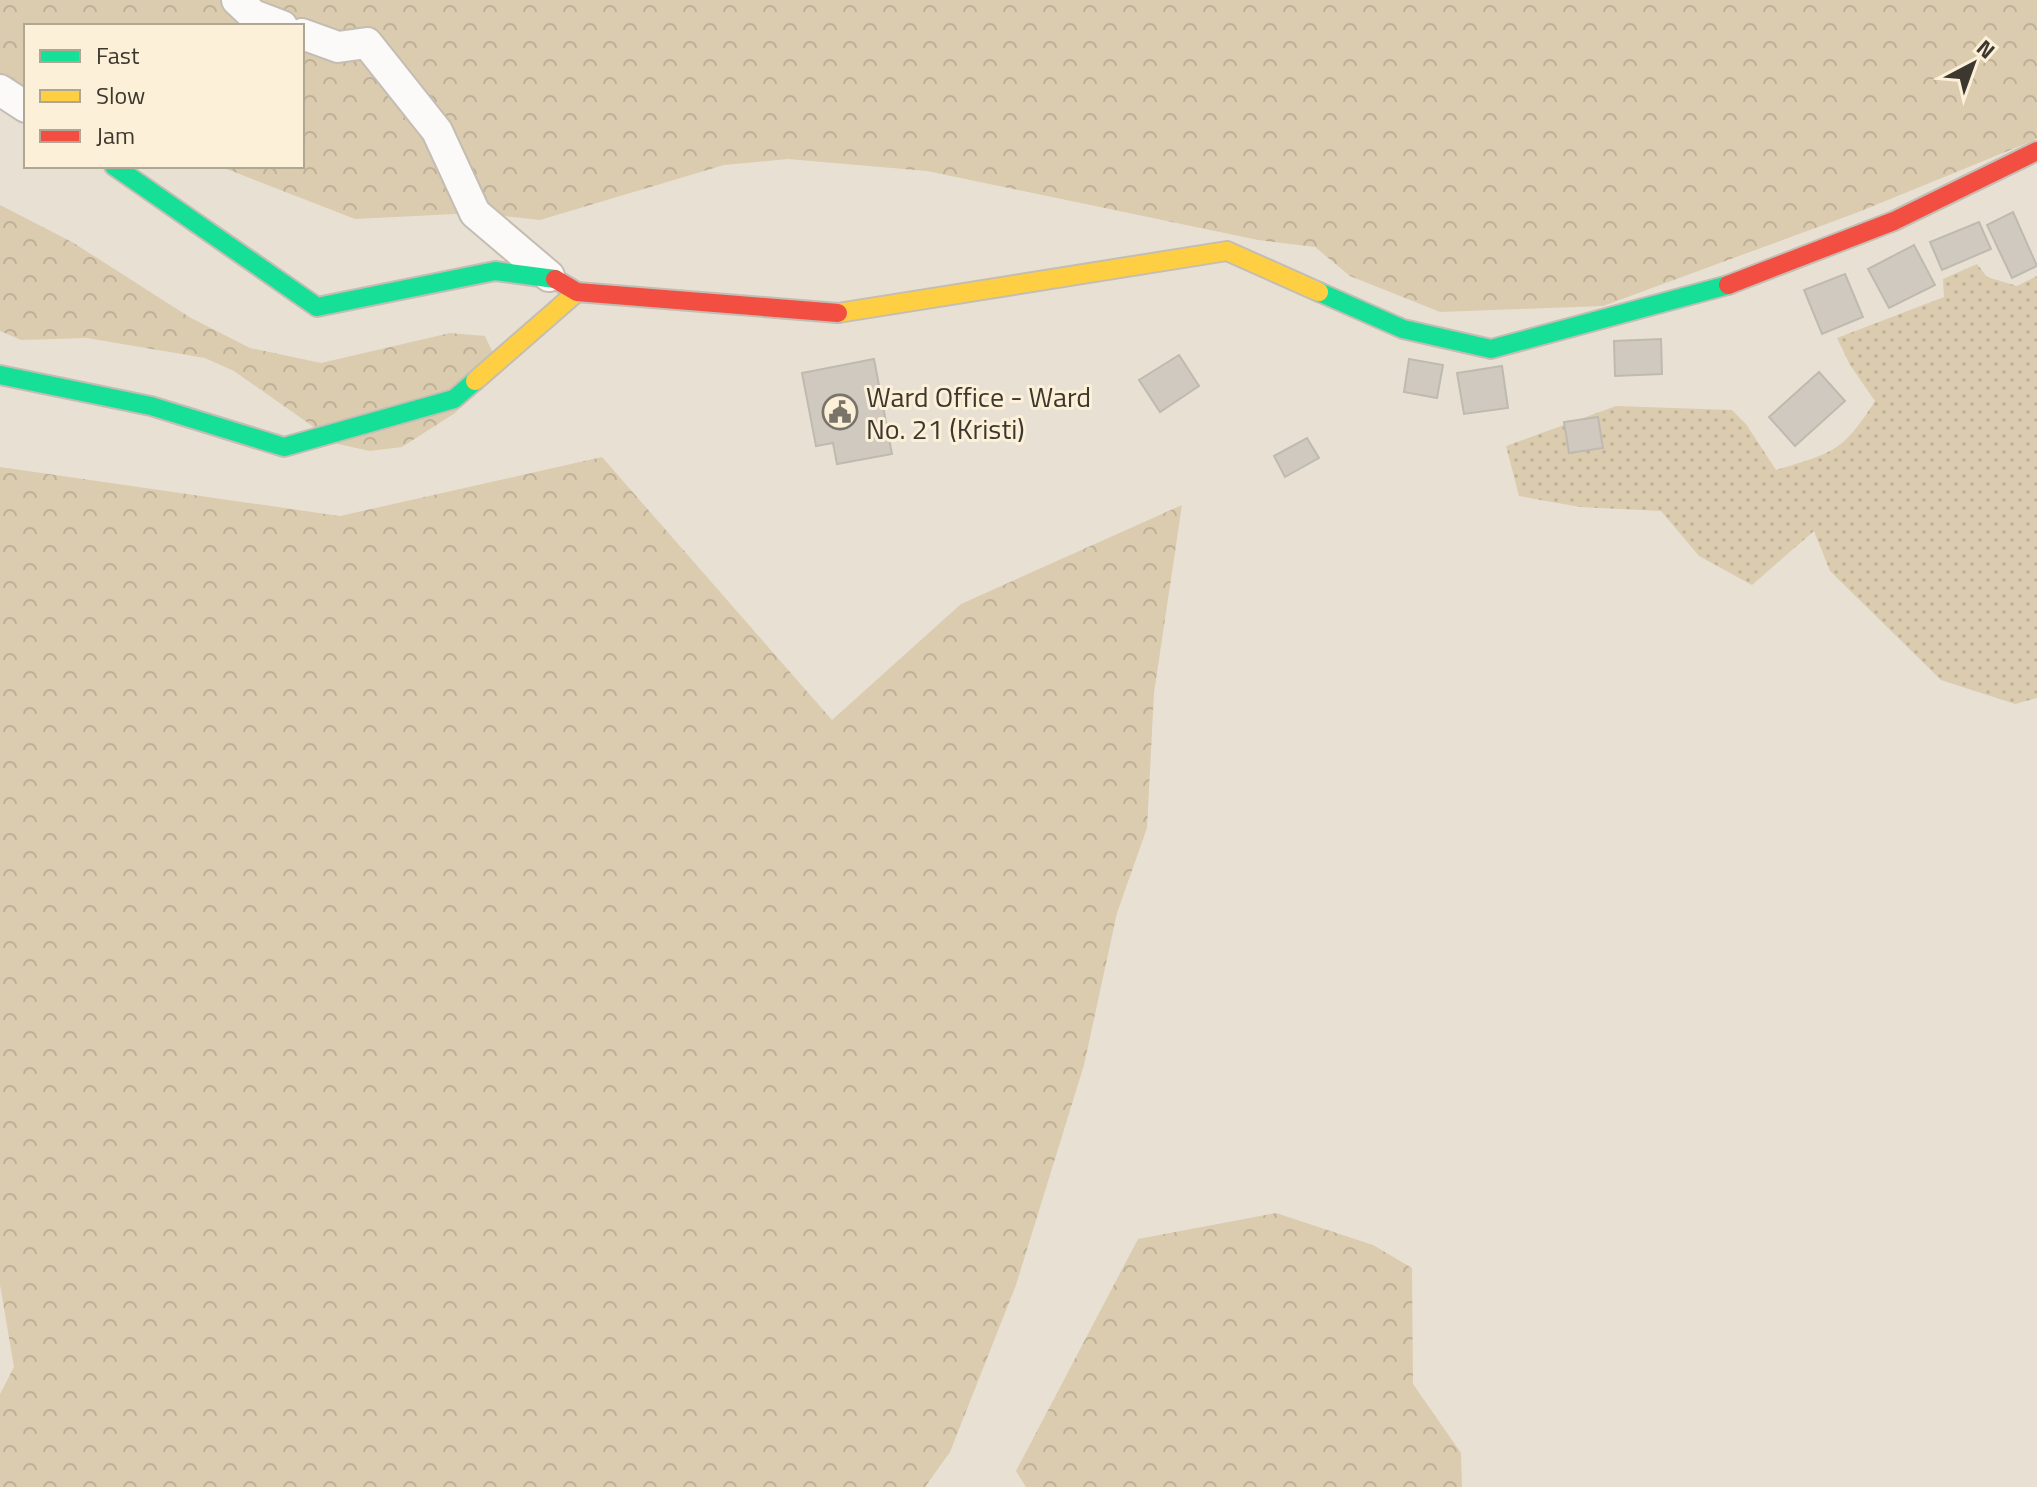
<svg xmlns="http://www.w3.org/2000/svg" width="2037" height="1487" font-family="'Titillium Web',sans-serif">
  <style>
    .grass { fill: url(#grass-dots) }
    .forest { fill: url(#forest-crowns) }
    .building { fill: #cfc9bf; stroke: #bfbaaf; stroke-width: 2 }
    .lines { fill: none; stroke-linecap: round; stroke-linejoin: round }
    .street-casing { stroke: #c3bdb3; stroke-width: 34 }
    .fast-casing { stroke: #c3bdb3; stroke-width: 22 }
    .slow-casing { stroke: #c3bdb3; stroke-width: 22 }
    .jam-casing { stroke: #c3bdb3; stroke-width: 22 }
    .street { stroke: #fcfaf8; stroke-width: 30 }
    .fast { stroke: #16e098; stroke-width: 18 }
    .slow { stroke: #ffcf43; stroke-width: 18 }
    .jam { stroke: #f24e42; stroke-width: 18 }
    .labels { text-anchor: middle; dominant-baseline: central; stroke-width: 6; stroke-linejoin: round; paint-order: stroke }
    .poi-label { font-size: 28px; fill: #3d382f; stroke: #fdf0d8; text-anchor: start }
  </style>
  <defs>
    <pattern id="grass-dots" width="8" height="8" patternUnits="userSpaceOnUse" patternTransform="scale(2)"><rect width="8" height="8" fill="#dbccaf"/><path d="M2 2h.1M6 6h.1" fill="none" stroke="#bdb097" stroke-width="1.8" stroke-linecap="round"/></pattern>
    <pattern id="forest-crowns" width="20" height="18" patternUnits="userSpaceOnUse" patternTransform="scale(2)"><rect width="20" height="18" fill="#dbccaf"/><path d="M2 6a3 3 0 1 1 6 0M12 15a3 3 0 1 1 6 0" fill="none" stroke="#bdb097"/></pattern>
  </defs>
  <rect width="100%" height="100%" fill="#e8e0d3"/>
  <path class="grass" d="M1977,264l10,13 30,9 20,-10v422l-22,6 -74,-24 -111,-109 -16,-40 -62,54 -53,-29 -38,-45 -81,-4 -61,-11 -13,-50 110,-40 116,4 14,14 30,46c56,-17 66,-17 99,-69l-25,-36 -13,-27 107,-41 -1,-18z"/>
  <path class="forest" d="M0,0h2037v139l-181,74 -253,93 -163,6 -90,-36 -35,-29 -57,-7 -331,-69 -139,-12 -64,6 -184,55 -65,-7 -120,6 -136,-53h83v-140h-276v65l-26,-10z
    M0,205l72,37 119,76 59,30 71,15 129,-30 35,3 14,30 -44,47 -53,34 -32,4 -32,-7 -104,-73 -29,-13 -118,-20 -66,2 -21,-9z
    M602,457l230,263 129,-116 221,-99 -28,188 -7,135 -30,85 -33,152 -68,220 -66,167 -25,35h-925v-93l14,-27 -14,-82v-818l340,49z
    M1276,1213l97,32 39,23 1,116 48,69 1,34h-436l-10,-16 122,-232z"/>
  <path class="building" d="M2013,212l24,54 -25,12 -25,-53z
    M1979,222l12,27 -49,21 -12,-28z
    M1914,245l21,40 -46,23 -21,-39z
    M1845,274l18,43 -41,17 -18,-44z
    M1661,339l1,35 -47,2 -1,-35z
    M1179,355l20,31 -39,26 -21,-32z
    M874,359l18,95 -55,10 -4,-21 -17,3 -14,-73z
    M1409,359l34,6 -6,33 -33,-6z
    M1502,366l6,42 -44,6 -7,-41z
    M1819,372l26,29 -50,45 -26,-29z
    M1598,417l5,31 -34,5 -5,-31z
    M1307,438l12,20 -34,19 -11,-21z"/>
  <g class="lines">
    <g class="street-casing">
      <path id="street" d="M237,0l16,15 29,11
        M302,34l36,13 29,-4 70,88 38,82 74,63
        M0,90l26,17"/>
    </g>
    <g class="fast-casing">
      <path id="fast" d="M114,166l203,141 178,-36 60,8
        M1319,292l84,37 88,20 237,-64
        M0,375l151,31 133,41 170,-48 21,-18"/>
    </g>
    <g class="slow-casing">
      <path id="slow" d="M838,313l389,-62 92,41
        M475,381l102,-89"/>
    </g>
    <g class="jam-casing">
      <path id="jam" d="M555,279l22,13 261,21
        M1728,285l166,-64 143,-70"/>
    </g>
    <use href="#street" class="street"/>
    <use href="#fast" class="fast"/>
    <use href="#slow" class="slow"/>
    <use href="#jam" class="jam"/>
  </g>
  <defs>
    <g id="civic-ring" transform="scale(1.8)"><circle r="9.5" fill="#fdf0d8" stroke="#797368" stroke-width="1.5"/><path d="M-.6-6.5H3V-4.5H.6V-3L4-1V1h2V6H-6V1h2V-1L-.6-3ZM-1.2 2.5V6h2.4V2.5Z" fill="#797368"/></g>
  </defs>
  <g fill-rule="evenodd">
    <use href="#civic-ring" x="840" y="412"/>
  </g>
  <g class="labels">
    <g class="poi-label">
      <text x="866" y="396">Ward Office - Ward<tspan x="866" dy="32">No. 21 (Kristi)</tspan></text>
    </g>
  </g>
  <rect x="24" y="24" width="280" height="144" fill="#fdf0d8" stroke="#b0a694" stroke-width="2"/>
  <rect x="40" y="50" width="40" height="12" fill="#16e098" stroke="#b0a694" stroke-width="2"/>
  <text x="96" y="64" font-size="24" fill="#3d382f">Fast</text>
  <rect x="40" y="90" width="40" height="12" fill="#ffcf43" stroke="#b0a694" stroke-width="2"/>
  <text x="96" y="104" font-size="24" fill="#3d382f">Slow</text>
  <rect x="40" y="130" width="40" height="12" fill="#f24e42" stroke="#b0a694" stroke-width="2"/>
  <text x="96" y="144" font-size="24" fill="#3d382f">Jam</text>
  <g transform="translate(1973 64) rotate(41)" stroke="#fdf0d8" stroke-width="6" paint-order="stroke">
  <path d="M0-6L14 30L0 20L-14 30Z" fill="#3d382f"/>
  <text y="-12" font-size="22" font-weight="bold" text-anchor="middle" fill="#3d382f">N</text>
  </g>
</svg>
